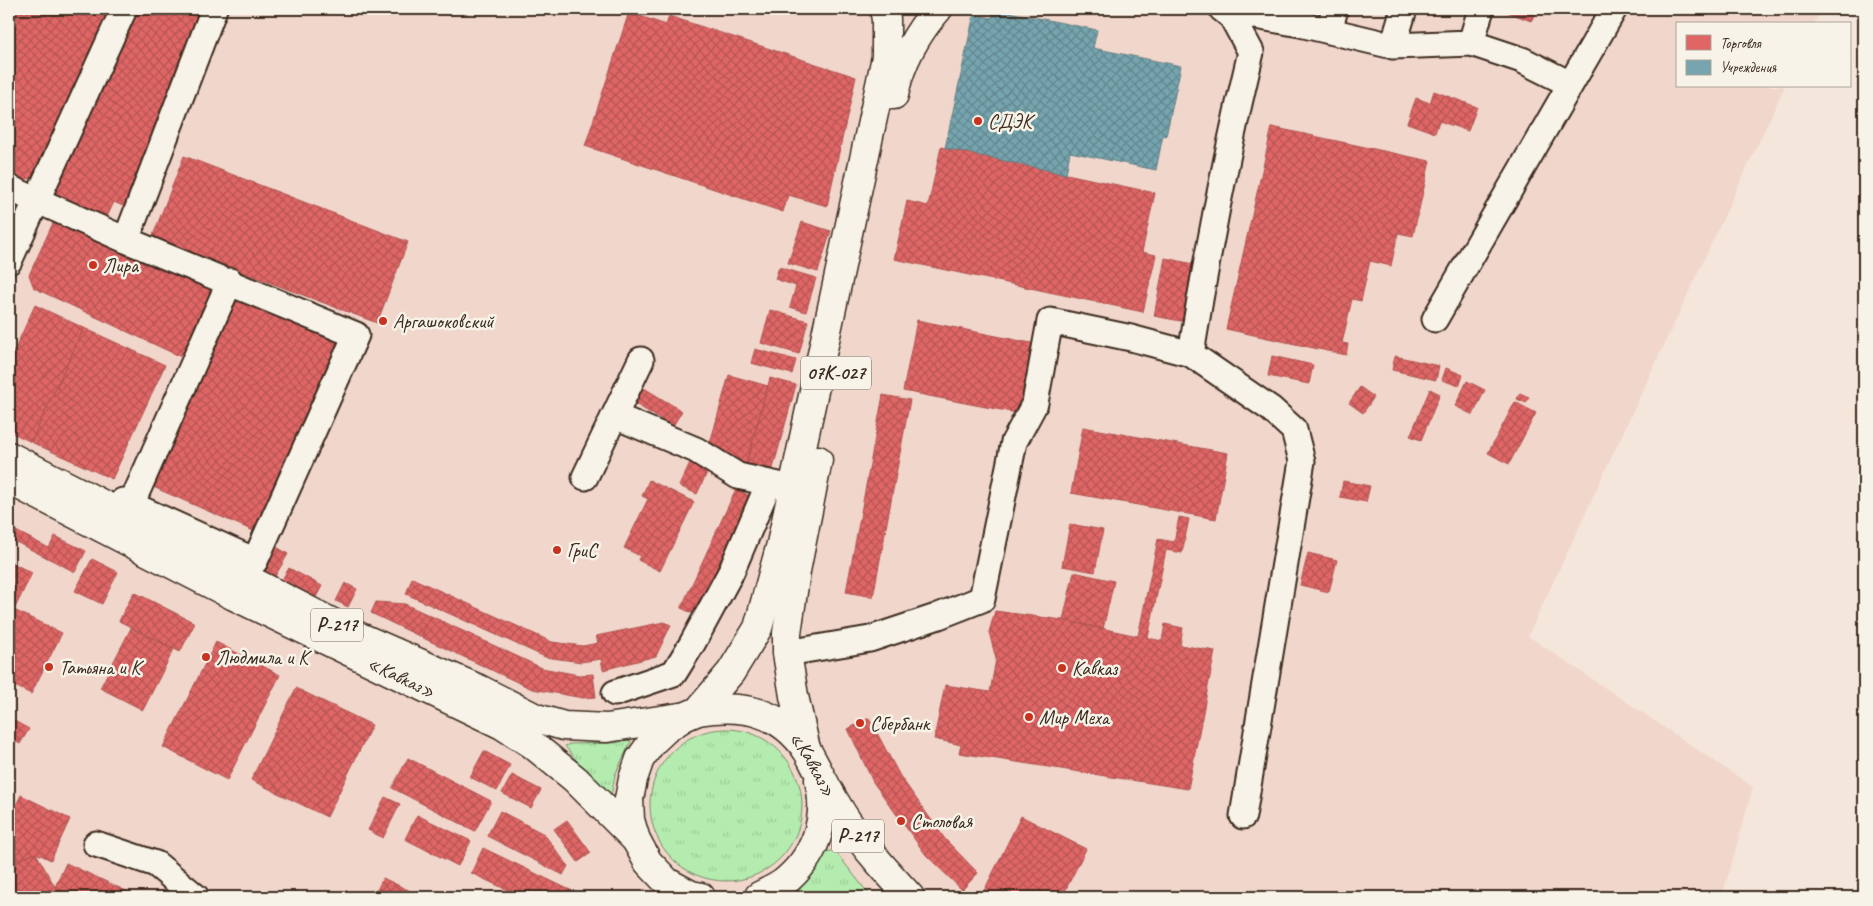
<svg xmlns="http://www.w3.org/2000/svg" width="1873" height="906" font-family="Caveat,sans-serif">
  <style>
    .built { fill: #f1d6cb }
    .grass { fill: url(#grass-tufts); stroke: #788b66 }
    .shops { fill: url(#shops-cross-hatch); stroke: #ae5450 }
    .public { fill: url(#public-cross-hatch); stroke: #648084 }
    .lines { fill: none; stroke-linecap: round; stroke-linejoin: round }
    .minor-casing { stroke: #3b2a1e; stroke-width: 29 }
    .major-casing { stroke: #3b2a1e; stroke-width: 31 }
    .minor { stroke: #f7f3e8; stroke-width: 25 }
    .major { stroke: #f7f3e8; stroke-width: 28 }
    .poi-dot { fill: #c8321e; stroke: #f7f3e8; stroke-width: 2 }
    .labels { text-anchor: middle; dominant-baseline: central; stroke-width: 5; stroke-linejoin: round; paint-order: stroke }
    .shield { fill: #f7f3e8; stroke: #73665b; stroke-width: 1 }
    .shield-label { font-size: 19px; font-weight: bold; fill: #3b2a1e }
    .poi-label { font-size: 20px; fill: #3b2a1e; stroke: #f7f3e8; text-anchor: start }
    .street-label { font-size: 20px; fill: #3b2a1e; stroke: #f7f3e8 }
  </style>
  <defs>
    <pattern id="grass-tufts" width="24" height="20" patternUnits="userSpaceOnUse" patternTransform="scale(1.25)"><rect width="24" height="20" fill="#b4ecaf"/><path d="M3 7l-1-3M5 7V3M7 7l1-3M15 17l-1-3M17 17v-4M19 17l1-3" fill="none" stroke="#9ccb96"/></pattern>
    <pattern id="shops-cross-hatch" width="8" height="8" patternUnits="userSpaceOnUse" patternTransform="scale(1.25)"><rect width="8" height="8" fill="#e06666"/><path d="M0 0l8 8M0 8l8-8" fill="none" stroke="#b75453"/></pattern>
    <pattern id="public-cross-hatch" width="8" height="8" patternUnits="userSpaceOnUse" patternTransform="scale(1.25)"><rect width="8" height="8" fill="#76a5af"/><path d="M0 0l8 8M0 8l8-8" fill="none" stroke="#62878e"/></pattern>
  </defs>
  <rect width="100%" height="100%" fill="#f4e6db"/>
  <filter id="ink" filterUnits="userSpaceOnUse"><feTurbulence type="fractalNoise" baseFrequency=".02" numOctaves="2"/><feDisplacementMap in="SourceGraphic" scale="10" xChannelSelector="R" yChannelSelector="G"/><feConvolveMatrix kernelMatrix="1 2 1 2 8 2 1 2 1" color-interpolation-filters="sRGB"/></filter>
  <g filter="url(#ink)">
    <path class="built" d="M9,9h1812l-7,15h-137v62h108l-257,550 225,151 -31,110h-1713z"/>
    <path class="grass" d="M650 805a76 76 0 1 1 152 0a76 76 0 1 1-152 0Z
      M625,740l6,1 -16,34 -5,26 -12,-13 -33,-42 5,-2 45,-1z
      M829,851h6l36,46h-41l-34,-6 28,-38z"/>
    <path class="shops" d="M9,9h105l-78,167 -17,6 -10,-5z
      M134,9h71l-78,199 -13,-6 -8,17 -47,-21 -6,-13z
      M1499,9h39l-7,12z
      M629,12l37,13 3,-9 187,61 -29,129 -39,-11 -5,17 -198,-66z
      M1434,91l43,16 -9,24 -29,-10 -4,12 -28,-10 9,-25 14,5z
      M1272,127l158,34 -17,75 -15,-3 -7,33 -21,-5 -9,40 -9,-2 -10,44 6,1 -2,11 -120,-26z
      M941,147l214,46 -13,59 14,3 -13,57 -249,-53 13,-58 21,5z
      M184,156l224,86 -31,81 -225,-85z
      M66,219l146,67 2,18 -19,41 -16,11 -145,-68 -5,-13 24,-52z
      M802,222l29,9 -13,41 -30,-9z
      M1165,258l38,8 -12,57 -37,-7z
      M779,267l37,11 -10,34 -16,-5 6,-21 -21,-7z
      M240,289l106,48 -88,196 -107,-47z
      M35,305l49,23 -53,114 -22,-11v-69z
      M770,310l38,11 -9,33 -38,-11z
      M917,320l119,24 -14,70 -119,-23z
      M84,328l81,37 -53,114 -81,-37z
      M755,349l41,11 -4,14 -41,-11z
      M1272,356l41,9 -4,19 -41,-8z
      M1395,356l44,10 -3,14 -44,-10z
      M1446,368l17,7 -4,11 -17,-6z
      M729,375l39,11 -22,79 -39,-11z
      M770,378l26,7 -24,87 -26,-7z
      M1467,381l18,9 -12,25 -18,-9z
      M1360,387l14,10 -11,16 -14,-10z
      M644,388l38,23 -9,15 -38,-22z
      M1430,389l10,5 -19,46 -11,-4z
      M1520,393l9,4 -3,6 -9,-4z
      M883,395l27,5 -37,197 -27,-5z
      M1515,402l21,11 -27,51 -21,-11z
      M1083,427l145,26 -12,66 -145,-26z
      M694,454l18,8 -15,32 -18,-8z
      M649,480l45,22 -34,69 -22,-11 2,-4 -16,-8 24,-49 -6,-3z
      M1343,481l27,5 -4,16 -26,-5z
      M736,489l14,7 -54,119 -15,-7z
      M1179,517l10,2 -7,34 -16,-3 -18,88 14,3 3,-17 18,4 -3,17 35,6 -27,138 -229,-36 2,-8 -27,-6 11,-54 45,7 6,-33 -7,-27 6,-21 68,9 75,16 20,-97 16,3z
      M1070,524l33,6 -8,42 -33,-6z
      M14,530l35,18 6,-12 31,15 -11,21 -65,-33z
      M275,546l13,8 -14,24 -12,-7z
      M1308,553l29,7 -8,32 -29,-7z
      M92,559l26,13 -16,32 -27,-13z
      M9,561l23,12 -18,37 48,23 -31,61 -22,-11z
      M289,568l33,18 -7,13 -34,-18z
      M1074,572l40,9 -11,48 -40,-9z
      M412,578l140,64 31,4 15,-3 -2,-7 68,-14 7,3 -15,31 -53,14 -2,-11 -20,3 -36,-5 -139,-63z
      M345,583l12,6 -9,18 -12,-6z
      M134,592l61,31 -15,29 -61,-31z
      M376,602l29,2 26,12 -10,21 -50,-24z
      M431,616l111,52 37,7 14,-1 3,23 -13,1 -51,-9 -111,-52z
      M131,628l43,21 -31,61 -43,-22z
      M216,642l64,33 -53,105 -64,-33z
      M296,688l76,37 -45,92 -76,-37z
      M9,718l20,11 -9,15 -11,-6z
      M869,718l31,58 45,63 33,34 -16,17 -36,-35 -53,-73 -25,-53z
      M484,751l26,14 -13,26 -27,-14z
      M408,758l83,43 -16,30 -83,-43z
      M512,775l29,15 -10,18 -29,-15z
      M21,795l49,24 -19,41 -15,-7 -24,9 -3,-11v-31z
      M385,797l15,7 -17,34 -15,-8z
      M500,811l44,23 24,32 -5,9 -76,-39z
      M417,815l54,26 -13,25 -53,-27z
      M1021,816l65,33 -24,48h-81z
      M567,820l24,33 -13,9 -24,-33z
      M483,848l85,41 -4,8h-42l-51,-24z
      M36,853l19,34 7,4 -1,4 5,2h-57v-33z
      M66,863l73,34h-73l-5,-2 1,-4 -7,-4z
      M383,878l40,19h-41l-7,-3z
      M568,889l17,8h-21z"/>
    <path class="public" d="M994,9l103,21 -4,18 88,18 -15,70 -3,-1 -7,35 -86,-18 -4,22 -121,-26 29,-134 18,4z"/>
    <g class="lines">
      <g class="minor-casing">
        <path id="minor" d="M1232,17l23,-1 45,8 93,22 78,-3 10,-34
          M1329,31l6,-22
          M1471,43l51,17 48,24
          M1393,46l11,-37
          M9,188l117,52 230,95 -101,226 -132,-60
          M126,240l88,-231
          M9,261l115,-252
          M1435,319l179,-310
          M1191,354c16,-101 36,-202 60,-302l-19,-35 -10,-8
          M615,416l81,34 42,26 45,10
          M585,477l56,-117
          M131,505l99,-224
          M787,653l83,-14 66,-22 46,-18 32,-157 21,-39 15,-82 81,17 60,16 80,55 23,21 8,31 -59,355
          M615,693l59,-20 18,-29 39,-72 38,-89
          M96,844l60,20 40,33"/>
      </g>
      <g class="major-casing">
        <g id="major">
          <path d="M894,95c6,-32 23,-63 44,-86"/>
          <path d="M9,456l351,181 119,52 57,29 28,8 43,2 73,-11"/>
          <path id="s1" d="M9,480l225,116 268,129 30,19 43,35 61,61 12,22 19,20 24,13 10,2"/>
          <path id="s2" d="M698,711c43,-7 81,-1 108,38 4,6 7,13 11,20 9,17 19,36 30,52 19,28 41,52 63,76"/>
          <path d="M806,749l-12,-53 -7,-43v-20l9,-62 22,-111"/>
          <path d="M636,840l-6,-20 -1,-21 4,-20 7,-20 12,-17 15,-14 17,-11 14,-6 33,-39 27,-44 23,-84 105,-487v-38l-2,-10"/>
          <path d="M759,896c8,-4 17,-8 24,-13 32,-25 46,-64 36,-103"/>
        </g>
      </g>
      <use href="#minor" class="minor"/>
      <use href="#major" class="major"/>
    </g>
  </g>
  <g class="poi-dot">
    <circle cx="978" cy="121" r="5"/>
    <circle cx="93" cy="265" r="5"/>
    <circle cx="383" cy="321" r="5"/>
    <circle cx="557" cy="550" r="5"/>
    <circle cx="206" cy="657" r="5"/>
    <circle cx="49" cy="667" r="5"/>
    <circle cx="1062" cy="668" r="5"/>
    <circle cx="1029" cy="717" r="5"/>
    <circle cx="860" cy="723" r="5"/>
    <circle cx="901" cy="821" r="5"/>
  </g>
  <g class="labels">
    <g class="shield">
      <rect x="801" y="356.5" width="70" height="33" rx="4"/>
      <rect x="311" y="608.5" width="52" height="33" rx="4"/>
      <rect x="832" y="819.5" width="52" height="33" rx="4"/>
    </g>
    <g class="shield-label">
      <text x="836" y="373">07К-027</text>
      <text x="337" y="625">Р-217</text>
      <text x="858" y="836">Р-217</text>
    </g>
    <g class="poi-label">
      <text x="988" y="121">СДЭК</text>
      <text x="103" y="265">Лира</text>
      <text x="393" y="321">Аргашоковский</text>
      <text x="567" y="550">ГриС</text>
      <text x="216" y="657">Людмила и К</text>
      <text x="59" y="667">Татьяна и К</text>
      <text x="1072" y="668">Кавказ</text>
      <text x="1039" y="717">Мир Меха</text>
      <text x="870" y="723">Сбербанк</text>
      <text x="911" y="821">Столовая</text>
    </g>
    <g class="street-label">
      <text stroke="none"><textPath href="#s1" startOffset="439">«Кавказ»</textPath></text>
      <text stroke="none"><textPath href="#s2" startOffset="138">«Кавказ»</textPath></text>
    </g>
  </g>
  <rect width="1873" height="906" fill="none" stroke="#f7f3e8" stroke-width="30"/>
  <rect x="15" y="15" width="1843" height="876" fill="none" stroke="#3b2a1e" stroke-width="2" filter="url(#ink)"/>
  <rect x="1676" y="22" width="175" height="65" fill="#f7f3e8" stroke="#aca397"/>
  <rect x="1686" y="35" width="25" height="15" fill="#e06666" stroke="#aca397"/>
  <text x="1720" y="48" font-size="15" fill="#3b2a1e">Торговля</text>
  <rect x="1686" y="60" width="25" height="15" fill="#76a5af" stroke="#aca397"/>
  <text x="1720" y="72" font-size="15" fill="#3b2a1e">Учреждения</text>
</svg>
